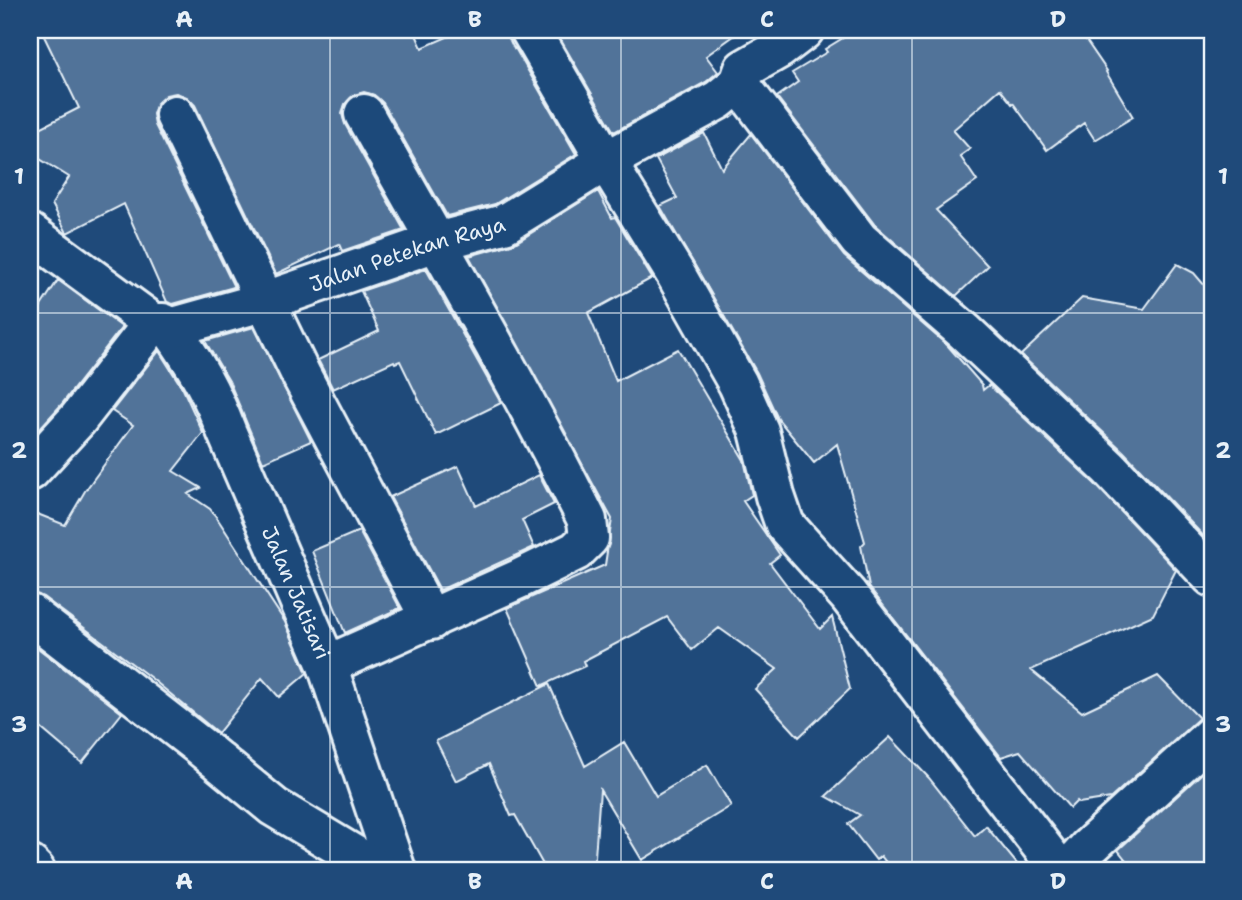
<svg xmlns="http://www.w3.org/2000/svg" width="1242" height="900" font-family="'Shantell Sans',sans-serif">
  <style>
    .building { fill: #517399; stroke: #e8f1f8; stroke-width: 2 }
    .lines { fill: none; stroke-linecap: round; stroke-linejoin: round }
    .minor-casing { stroke: #e8f1f8; stroke-width: 44 }
    .minor { stroke: #1f4a7a; stroke-width: 38 }
    .grid { fill: none; stroke: #e8f1f8; stroke-width: 2; stroke-opacity: 0.55 }
    .labels { text-anchor: middle; dominant-baseline: central; stroke-width: 5; stroke-linejoin: round; paint-order: stroke }
    .street-label { font-size: 21px; fill: #e8f1f8; stroke: #1f4a7a }
    .neatline { fill: none; stroke: #e8f1f8; stroke-width: 2.5 }
    .grid-label { font-size: 23px; text-anchor: middle; font-weight: bold; fill: #e8f1f8 }
  </style>
  <rect width="100%" height="100%" fill="#1f4a7a"/>
  <filter id="ink" filterUnits="userSpaceOnUse"><feTurbulence type="fractalNoise" baseFrequency=".0143" numOctaves="2"/><feDisplacementMap in="SourceGraphic" scale="14" xChannelSelector="R" yChannelSelector="G"/><feConvolveMatrix kernelMatrix="1 2 1 2 8 2 1 2 1" color-interpolation-filters="sRGB"/></filter>
  <g filter="url(#ink)">
    <path class="building" d="M41,30h373l8,18 41,-18h42l9,19 1,-1 61,106 -81,50 -48,12 -64,-113 -9,-8 -10,-3 -10,3 -9,9 -3,10 3,10 59,106 -62,21 -3,-7 -63,30 -81,-169 -8,-8 -11,-4 -10,2 -9,8 -4,11 2,11 79,162 -61,17 -6,-2 -43,-98 -57,29 -15,-29 17,-27 -34,-21 -5,-10v-13l49,-25z
      M555,30h187l-36,26 12,16 -12,10 -92,50z
      M856,30h223l28,41 -1,1 27,45 -38,23 -11,-17 -37,27 -34,-47 -1,1 -12,-15 -47,41 17,19 -10,7 17,25 -41,29 52,56 -32,30 -81,-71 -98,-128 21,-15 -6,-9 35,-21 -2,-3z
      M704,133l18,36 29,-35 93,122 104,90 34,39 1,5 6,-5 105,98 82,87 -23,45 -122,55 51,42 76,-36 41,42 -88,80 -32,5 -2,-2 -7,7 -50,-57 -19,6 -132,-170 -8,-41 4,-4 -28,-98 -23,19 -36,-44 -21,-46 -97,-167 17,-8 -21,-39z
      M598,191l14,27 3,-1 37,61 -64,35 28,68 62,-32 66,111 8,35 -9,6 37,54 -10,8 50,66 12,-12 18,72 -51,48 -44,-48 22,-20 -58,-41 -27,22 -25,-33 -84,44 2,5 -44,20 -34,-78 98,-43 7,-46 -143,-263 46,-13z
      M1177,264l17,9 18,21v251l-88,-93 -103,-97 61,-57 62,11z
      M426,269l75,134 -65,32 -36,-74 -5,2 -1,-2 -61,28 -15,-29 61,-29 -18,-40z
      M58,280l64,47 -61,78 -31,34v-116z
      M254,327l57,114 -48,21 -34,-81 -24,-40z
      M159,351l24,38 20,44 -30,38 28,17 -13,6 22,15 7,9 68,104 22,51 -28,24 -17,-19 -44,55 -67,-55 -108,-81 -13,-4v-82l35,14 20,-34 48,-66 -21,-14z
      M458,466l18,40 63,-31 15,29 -32,16 12,27 -94,43 -50,-93z
      M359,531l41,77 -55,25 -33,-82z
      M30,642l92,71 -40,50 -52,-44z
      M549,684l36,82 39,-24 32,54 51,-31 24,41 -89,54 -42,-70 -6,80h-48l-31,-55 -4,1 -22,-52 -33,17 -20,-40z
      M890,737l39,41 46,58 11,-10 36,44h-130l-11,-14 -5,4 -28,-36 12,-9 -34,-19z
      M1212,764v106h-78l-16,-20z"/>
    <g class="lines">
      <g class="minor-casing">
        <g id="minor">
          <path d="M530,30l76,131 69,112 63,111 21,47 16,65 10,29 63,70 212,275"/>
          <path d="M739,83l120,157 106,92 144,136 103,109"/>
          <path d="M175,115l127,262 129,243"/>
          <path d="M30,233l123,90"/>
          <path id="s1" d="M170,328c26,37 41,62 57,105l100,232 69,205"/>
          <path id="s2" d="M30,471l48,-52 75,-96h10l7,5 96,-27 170,-59 68,-18 102,-63 112,-61 21,-17 5,-14 35,-20 25,-19"/>
          <path d="M30,614l171,133 73,60 105,63"/>
          <path d="M327,665l192,-86 57,-28 13,-13 -2,-18c-69,-138 -147,-271 -223,-406"/>
          <path d="M30,865l5,5"/>
          <path d="M1068,870l20,-22 124,-113"/>
        </g>
      </g>
      <use href="#minor" class="minor"/>
    </g>
  </g>
  <path class="grid" d="M330,30v840M621,30v840M912,30v840M30,313h1182M30,587h1182"/>
  <g class="labels">
    <g class="street-label">
      <text stroke="none"><textPath href="#s2" startOffset="460">Jalan Petekan Raya</textPath></text>
      <text stroke="none"><textPath href="#s1" startOffset="294">Jalan Jatisari</textPath></text>
    </g>
  </g>
  <rect width="1242" height="900" fill="none" stroke="#1f4a7a" stroke-width="77"/>
  <rect x="38" y="38" width="1166" height="824" class="neatline"/>
  <g class="grid-label">
    <text x="184" y="27">A</text>
    <text x="475" y="27">B</text>
    <text x="767" y="27">C</text>
    <text x="1058" y="27">D</text>
    <text x="19" y="184">1</text>
    <text x="1223" y="184">1</text>
    <text x="19" y="458">2</text>
    <text x="1223" y="458">2</text>
    <text x="19" y="732">3</text>
    <text x="1223" y="732">3</text>
    <text x="184" y="889">A</text>
    <text x="475" y="889">B</text>
    <text x="767" y="889">C</text>
    <text x="1058" y="889">D</text>
  </g>
</svg>
